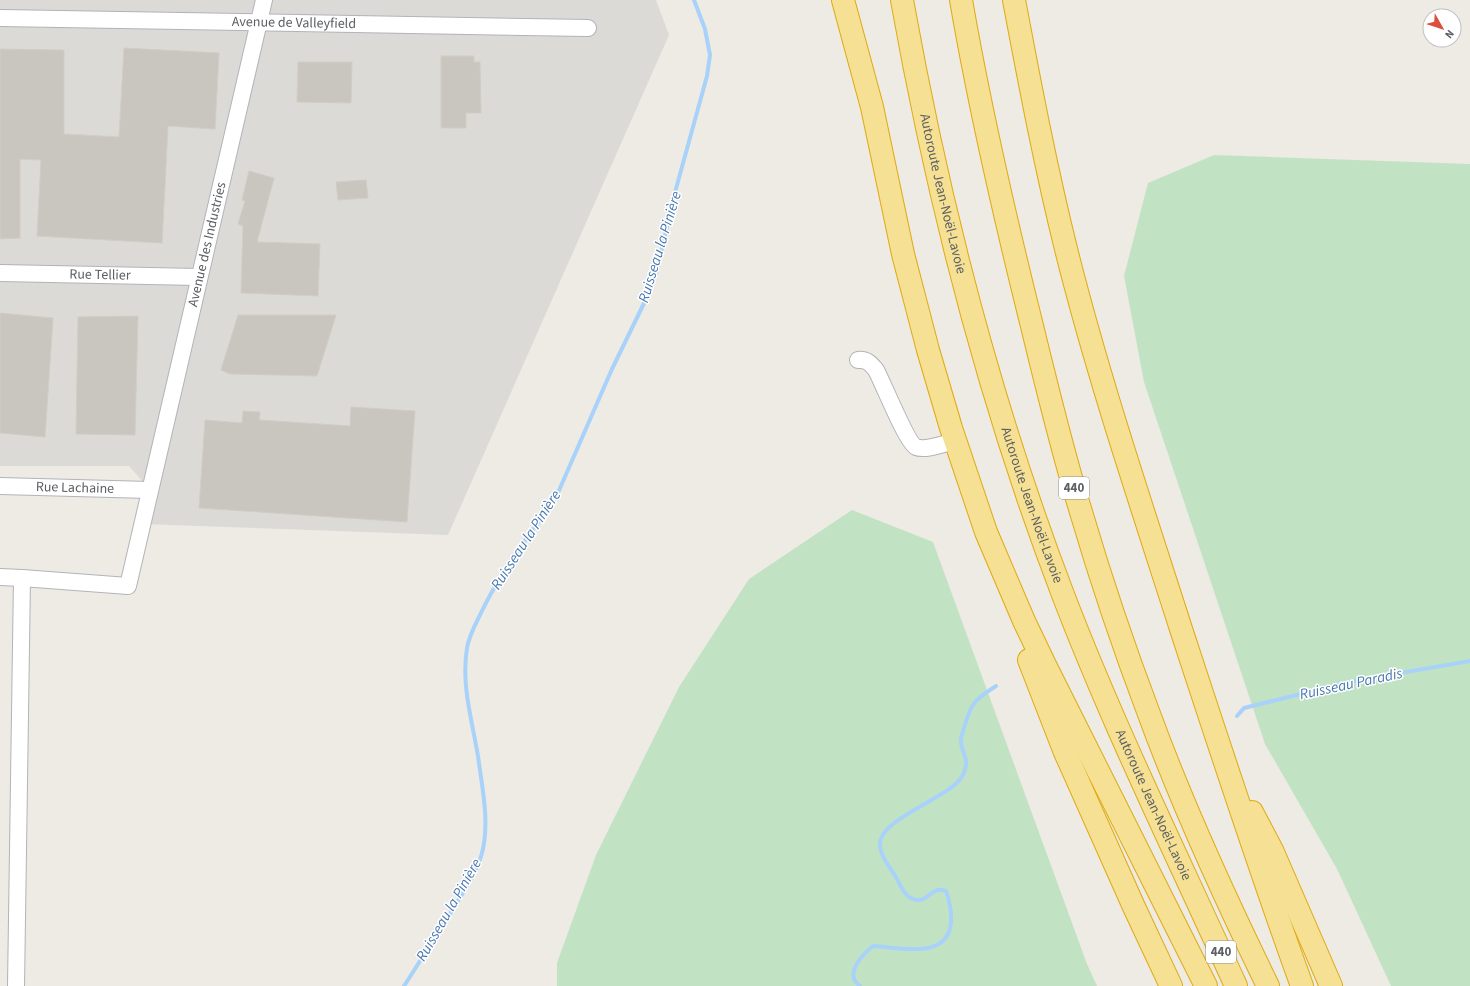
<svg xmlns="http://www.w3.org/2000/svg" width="1470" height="986" font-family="'Source Sans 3',sans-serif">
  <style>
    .industrial { fill: #dcdad6 }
    .green { fill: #c2e3c3 }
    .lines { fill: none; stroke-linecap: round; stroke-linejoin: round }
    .stream { stroke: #a8d2f9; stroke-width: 4 }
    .building { fill: #c9c6c0; stroke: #d1cdc2 }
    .minor-casing { stroke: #b1b4b8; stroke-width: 18 }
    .highway-casing { stroke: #e0a911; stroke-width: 24 }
    .minor { stroke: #fff; stroke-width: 16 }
    .highway { stroke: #f5e093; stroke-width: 22 }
    .labels { text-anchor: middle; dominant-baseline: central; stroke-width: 3; stroke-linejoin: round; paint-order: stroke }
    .shield { fill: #fff; stroke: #8d8f92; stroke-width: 1 }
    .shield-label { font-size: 13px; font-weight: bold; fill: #5c5f63 }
    .street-label { font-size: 14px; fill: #5c5f63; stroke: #fff }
    .water-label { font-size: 15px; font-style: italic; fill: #4a78b2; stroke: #fff }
  </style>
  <rect width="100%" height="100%" fill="#edebe4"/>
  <path class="industrial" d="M0,0h656l13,35 -221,500 -306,-11 8,-34 -21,-24h-129z"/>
  <path class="green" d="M1214,155l256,9v822h-79l-54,-117 -72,-125 -121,-362 -20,-106 24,-93z
    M852,510l81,32 154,422 10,22h-540v-23l39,-108 83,-168 70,-108z"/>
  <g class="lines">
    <path class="stream" d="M1237,716l7,-8 110,-27 116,-20
      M404,986c15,-23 29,-46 44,-69 12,-20 28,-42 34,-64 8,-31 0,-66 -4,-97 -6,-36 -17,-71 -11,-108 2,-12 8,-23 13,-33 14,-30 32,-56 51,-83 9,-12 19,-24 26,-37l55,-126 37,-76 8,-23 17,-74 33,-120 3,-21 -5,-26 -11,-29
      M860,986c-17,-12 3,-32 13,-40 26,1 75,15 78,-24 1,-9 -2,-23 -5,-31 -16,-6 -18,14 -33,8 -11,-4 -14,-19 -21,-28 -5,-8 -13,-18 -12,-28 2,-26 71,-45 83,-68 7,-16 0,-19 -2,-32 -1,-5 2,-11 3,-15 7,-25 10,-28 32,-42"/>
  </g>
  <path class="building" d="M124,48l95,5 -4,76 -47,-3 -6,117 -125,-7 4,-76 -21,-1v79l-20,1v-190l64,1v84l55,3z
    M441,56h33v6h6l1,51h-15v15h-25z
    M298,62h54l-1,41 -54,-1z
    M249,171l25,7 -17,64 63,2 -2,52 -77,-3 2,-67 -5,-2 7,-23 -3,-1z
    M366,180l2,18 -30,2 -2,-18z
    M0,313l53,5 -8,119 -45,-4z
    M238,315h98l-19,61 -87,-2 -9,-4z
    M138,316l-3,119 -59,-1 2,-117z
    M351,407l64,4 -8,111 -208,-14 6,-88 37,3 1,-12 17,1 -1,8 91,6z"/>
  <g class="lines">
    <g class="minor-casing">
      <g id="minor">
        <path id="s1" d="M0,18l588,10"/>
        <path id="s2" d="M0,273l199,4"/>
        <path d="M858,360c9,-1 13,4 18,10 7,13 31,73 40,77 9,4 30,-4 39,-6"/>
        <path id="s3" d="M0,486l150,4"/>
        <path d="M0,577l22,1"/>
        <path id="s4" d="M16,986l6,-408 106,8 136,-586"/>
      </g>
    </g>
    <g class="highway-casing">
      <g id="highway">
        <path d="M843,0l29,107 31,147 25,96 23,78 35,104 38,89 21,44 161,321"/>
        <path id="s5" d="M902,0c36,201 87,401 160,592 51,134 115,263 174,394"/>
        <path d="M961,0c19,110 44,218 71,326 15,62 30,124 49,186 20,68 43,136 68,202 34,93 76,184 119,272"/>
        <path d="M1014,0c16,85 32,169 53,253 32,127 74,251 114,376 39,119 78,239 121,357"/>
        <path d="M1029,660l35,90 70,157 37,79"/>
        <path d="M1252,812l20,38 59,136"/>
      </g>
    </g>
    <use href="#minor" class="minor"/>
    <use href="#highway" class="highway"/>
  </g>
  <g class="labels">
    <g class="shield">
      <rect x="1059" y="477" width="30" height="22" rx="3"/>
      <rect x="1206" y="941" width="30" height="22" rx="3"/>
    </g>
    <g class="shield-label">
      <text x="1074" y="488">440</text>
      <text x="1221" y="952">440</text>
    </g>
    <g class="street-label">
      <text stroke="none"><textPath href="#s1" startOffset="294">Avenue de Valleyfield</textPath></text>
      <text stroke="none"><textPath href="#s5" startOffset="198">Autoroute Jean-Noël-Lavoie</textPath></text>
      <text stroke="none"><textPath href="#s4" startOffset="865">Avenue des Industries</textPath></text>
      <text stroke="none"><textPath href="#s2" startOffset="100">Rue Tellier</textPath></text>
      <text stroke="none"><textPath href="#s3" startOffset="75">Rue Lachaine</textPath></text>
      <text stroke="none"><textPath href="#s5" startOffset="522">Autoroute Jean-Noël-Lavoie</textPath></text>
      <text stroke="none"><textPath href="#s5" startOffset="846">Autoroute Jean-Noël-Lavoie</textPath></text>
    </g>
    <g class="water-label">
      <text transform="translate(660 247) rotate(-73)">Ruisseau la Pinière</text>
      <text transform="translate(526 540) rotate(-57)">Ruisseau la Pinière</text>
      <text transform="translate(1351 684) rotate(-12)">Ruisseau Paradis</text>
      <text transform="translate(449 910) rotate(-60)">Ruisseau la Pinière</text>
    </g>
  </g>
  <g transform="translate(1442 28) rotate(129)"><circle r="19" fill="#ffffff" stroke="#bebfc1"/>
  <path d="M0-3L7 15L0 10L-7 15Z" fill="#dc4e3b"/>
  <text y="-6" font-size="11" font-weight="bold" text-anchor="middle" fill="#5c5f63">N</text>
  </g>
</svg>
